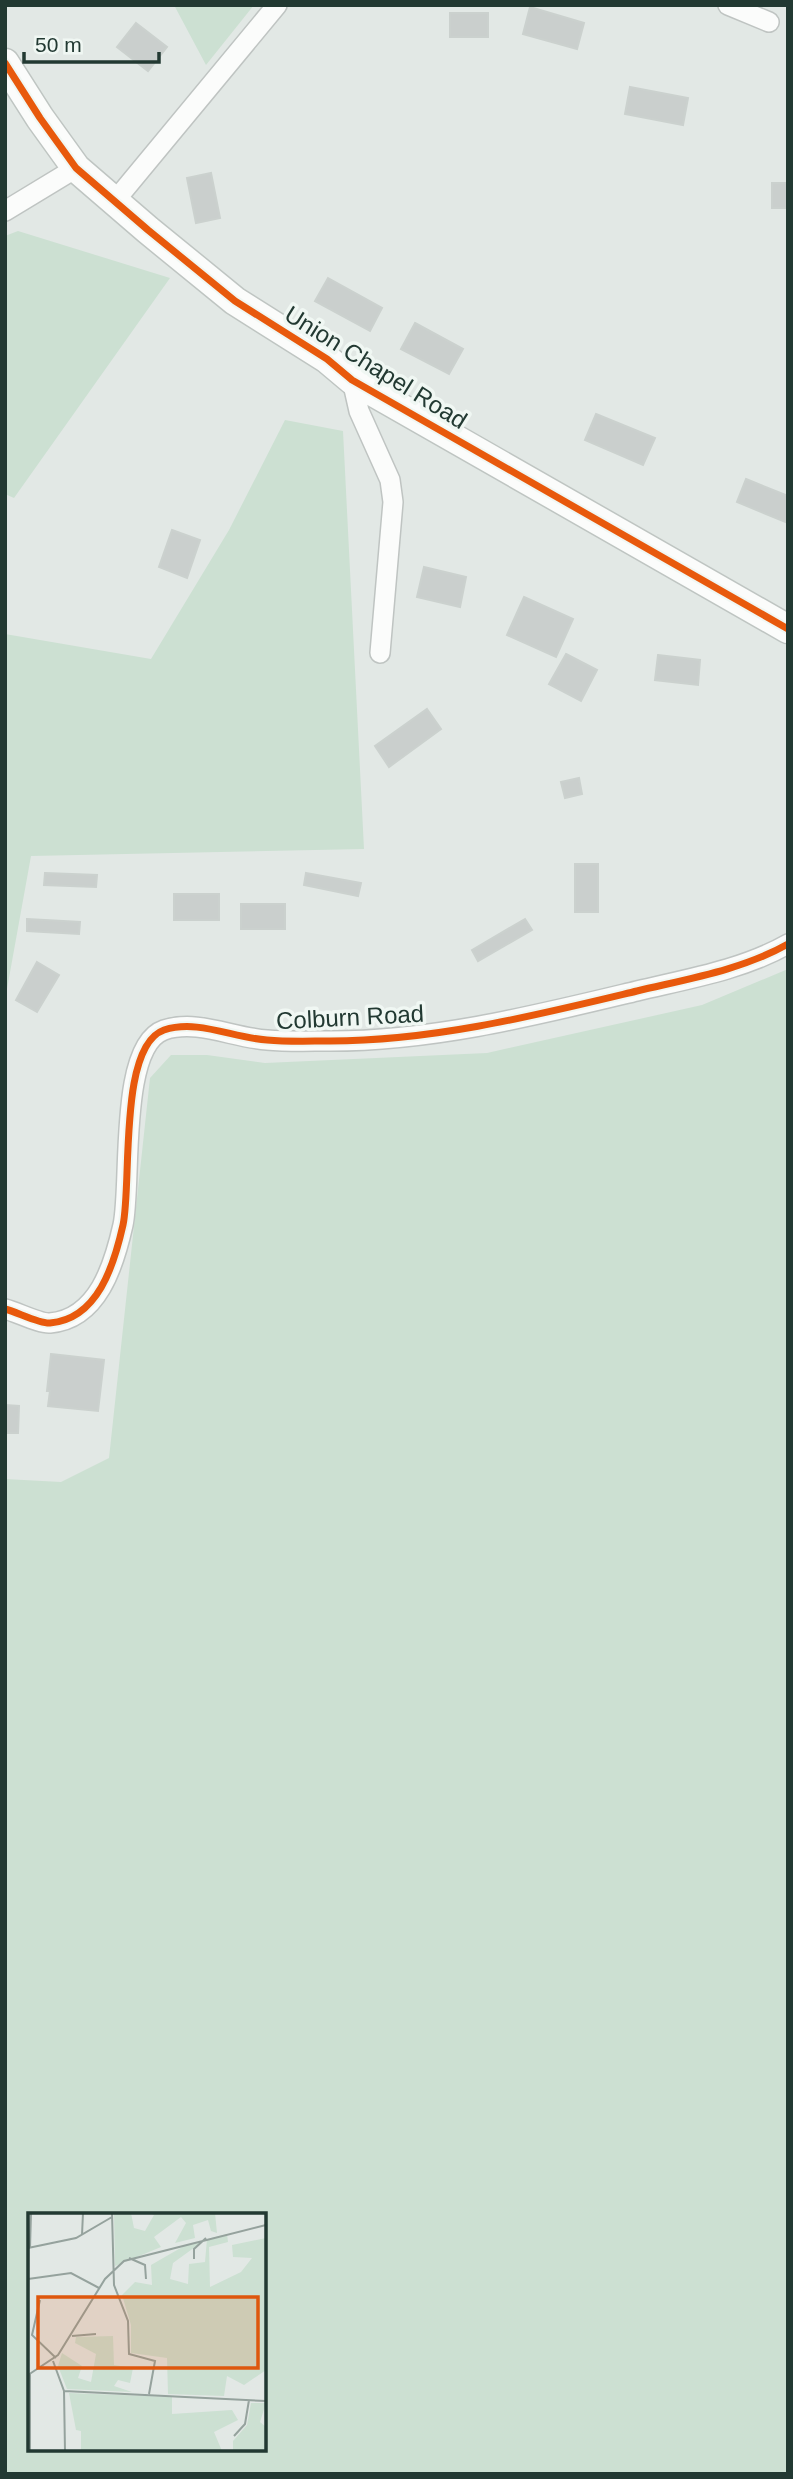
<svg xmlns="http://www.w3.org/2000/svg" width="793" height="2479" font-family="Helvetica,sans-serif">
  <style>
    .green { fill: #cce0d2; fill-rule: evenodd }
    .building { fill: #cacfcd; stroke: #cbd1ce; stroke-width: 2 }
    .lines { fill: none; stroke-linecap: round; stroke-linejoin: round }
    .street-casing { stroke: #bfc4c2; stroke-width: 22 }
    .secondary-casing { stroke: #bfc5c2; stroke-width: 31 }
    .street { stroke: #fbfcfb; stroke-width: 19 }
    .secondary { stroke: #fbfcfb; stroke-width: 28 }
    .cycleway-casing { stroke: #f0f7f3; stroke-width: 11 }
    .cycleway { stroke: #e8590c; stroke-width: 7 }
    .labels { text-anchor: middle; dominant-baseline: central; stroke-width: 7; stroke-linejoin: round; paint-order: stroke }
    .street-label { font-size: 24px; fill: #223932; stroke: #f0f7f3 }
    .inset-road { fill: none; stroke: #95a29d; stroke-width: 2 }
    .view { fill: #de570e; fill-opacity: 0.15; stroke: #de570e; stroke-width: 3.5 }
    .inset-edge { fill: none; stroke: #223932; stroke-width: 3.5 }
  </style>
  <rect width="100%" height="100%" fill="#e2e8e5"/>
  <path class="green" d="M174,5h80l-48,60z
    M18,231l152,47 -156,220 -9,-4v-258z
    M285,420l58,11 21,418 -333,7 -26,144v-366l146,25 78,-129z
    M788,969v1505h-783v-995l56,3 48,-24 41,-380 21,-23h36l58,8 222,-10 215,-48zM30,2215h234v234h-234z"/>
  <path class="building" d="M530,7l54,16 -7,26 -54,-15z
    M450,13h38v24h-38z
    M136,23l31,24 -19,24 -31,-24z
    M630,87l58,11 -5,27 -58,-11z
    M211,173l9,45 -24,5 -9,-45z
    M772,183h16v25h-16z
    M328,278l54,30 -12,23 -55,-30z
    M415,323l48,26 -14,25 -48,-25z
    M596,414l59,24 -12,27 -58,-25z
    M746,479l42,17v27l-51,-21z
    M172,530l28,10 -13,38 -28,-11z
    M424,567l42,10 -6,30 -43,-10z
    M524,597l49,22 -17,38 -49,-22z
    M566,654l31,16 -16,31 -32,-17z
    M658,655l42,5 -2,25 -43,-5z
    M427,709l14,20 -52,38 -14,-21z
    M579,778l3,16 -17,4 -4,-16z
    M575,864h23v48h-23z
    M45,873l52,2 -1,12 -52,-2z
    M306,873l55,10 -3,13 -54,-11z
    M174,894h45v26h-45z
    M241,904h44v25h-44z
    M27,919l53,3 -1,12 -52,-3z
    M525,919l7,11 -54,31 -6,-11z
    M37,962l22,13 -22,37 -21,-12z
    M51,1354l53,6 -6,51 -50,-5 2,-15h-3z
    M5,1405l14,1 -1,27h-13z"/>
  <g class="lines">
    <g class="street-casing">
      <path id="street" d="M728,5l41,17
        M114,202l163,-197
        M5,211l71,-43
        M352,380l7,31 31,69 3,22 -13,151
        M5,1309c12,3 35,15 45,14 48,-4 64,-58 73,-98 9,-40 -5,-179 41,-195 34,-11 69,8 103,10 21,2 43,1 63,1 104,0 207,-26 307,-50 50,-12 105,-21 151,-47"/>
    </g>
    <g class="secondary-casing">
      <path id="secondary" d="M5,63l35,55 36,50 72,62 87,71 92,58 25,21 436,249"/>
    </g>
    <use href="#street" class="street"/>
    <use href="#secondary" class="secondary"/>
    <g class="cycleway-casing">
      <path id="cycleway" d="M5,63l35,55 36,50 72,62 87,71 92,58 25,21 436,249
        M5,1309c12,3 35,15 45,14 48,-4 64,-58 73,-98 9,-40 -5,-179 41,-195 34,-11 69,8 103,10 21,2 43,1 63,1 104,0 207,-26 307,-50 50,-12 105,-21 151,-47"/>
    </g>
    <use href="#cycleway" class="cycleway"/>
  </g>
  <g class="labels">
    <g class="street-label">
      <text transform="translate(376 367) rotate(32)">Union Chapel Road</text>
      <text transform="translate(350 1017) rotate(-3)">Colburn Road</text>
    </g>
  </g>
  <g transform="translate(28 2213)">
    <rect width="238" height="238" fill="#e2e8e5"/>
    <path d="M86,0h17l3,15 11,3 9,-16 -4,-2h65l2,20 -6,-2 -3,-11 -15,5 2,13 -20,5 11,-20 -5,-6 -27,20 7,10 -46,19zM199,21l1,8 -19,5 1,40 31,-15 11,-14 -19,-1 -1,-12 34,-7v132l-22,15 -17,-9 -3,20 -56,-2 -1,-36 -36,-5v-28l-9,-30 13,-13 17,3 -1,-20 33,-19 18,-4 -29,21 -3,16 18,5 1,-20 16,-2 2,-23zM85,123l1,29 19,3 -3,15 -12,-3 -4,6 18,6 -65,-3 -9,-23 4,-13 20,13 -4,12 13,4 5,-28 -21,-11 1,-6zM41,180l103,4v17l60,-4 6,10 -24,12 8,19h-141v-20l-5,-1zM223,190h15l-6,19 6,5v24h-33v-10l14,-16z" fill="#cce0d2"/>
    <path class="inset-road" d="M84,0l2,72 14,36 1,33 26,7 -6,33M54,22l1,-22M0,35l48,-10 36,-21M2,35l1,-35M101,45l16,7 1,14M166,46v-10l12,-11M0,66l43,-6 28,15M12,87l-8,35 24,23M44,123l24,-2M25,148l11,30 1,60M2,161v77M0,162l30,-20 47,-76 19,-18 142,-36M36,178l202,10M206,223l11,-12 4,-24"/>
    <path class="view" d="M10,84h220v71h-220z"/>
    <rect width="238" height="238" class="inset-edge"/>
  </g>
  <rect width="793" height="2479" fill="none" stroke="#223932" stroke-width="14"/>
  <path d="M24 52v10h135v-10" fill="none" stroke="#223932" stroke-width="3.5"/>
  <text x="35" y="52" font-size="21" fill="#223932" stroke="#f0f7f3" stroke-width="5" paint-order="stroke">50 m</text>
</svg>
